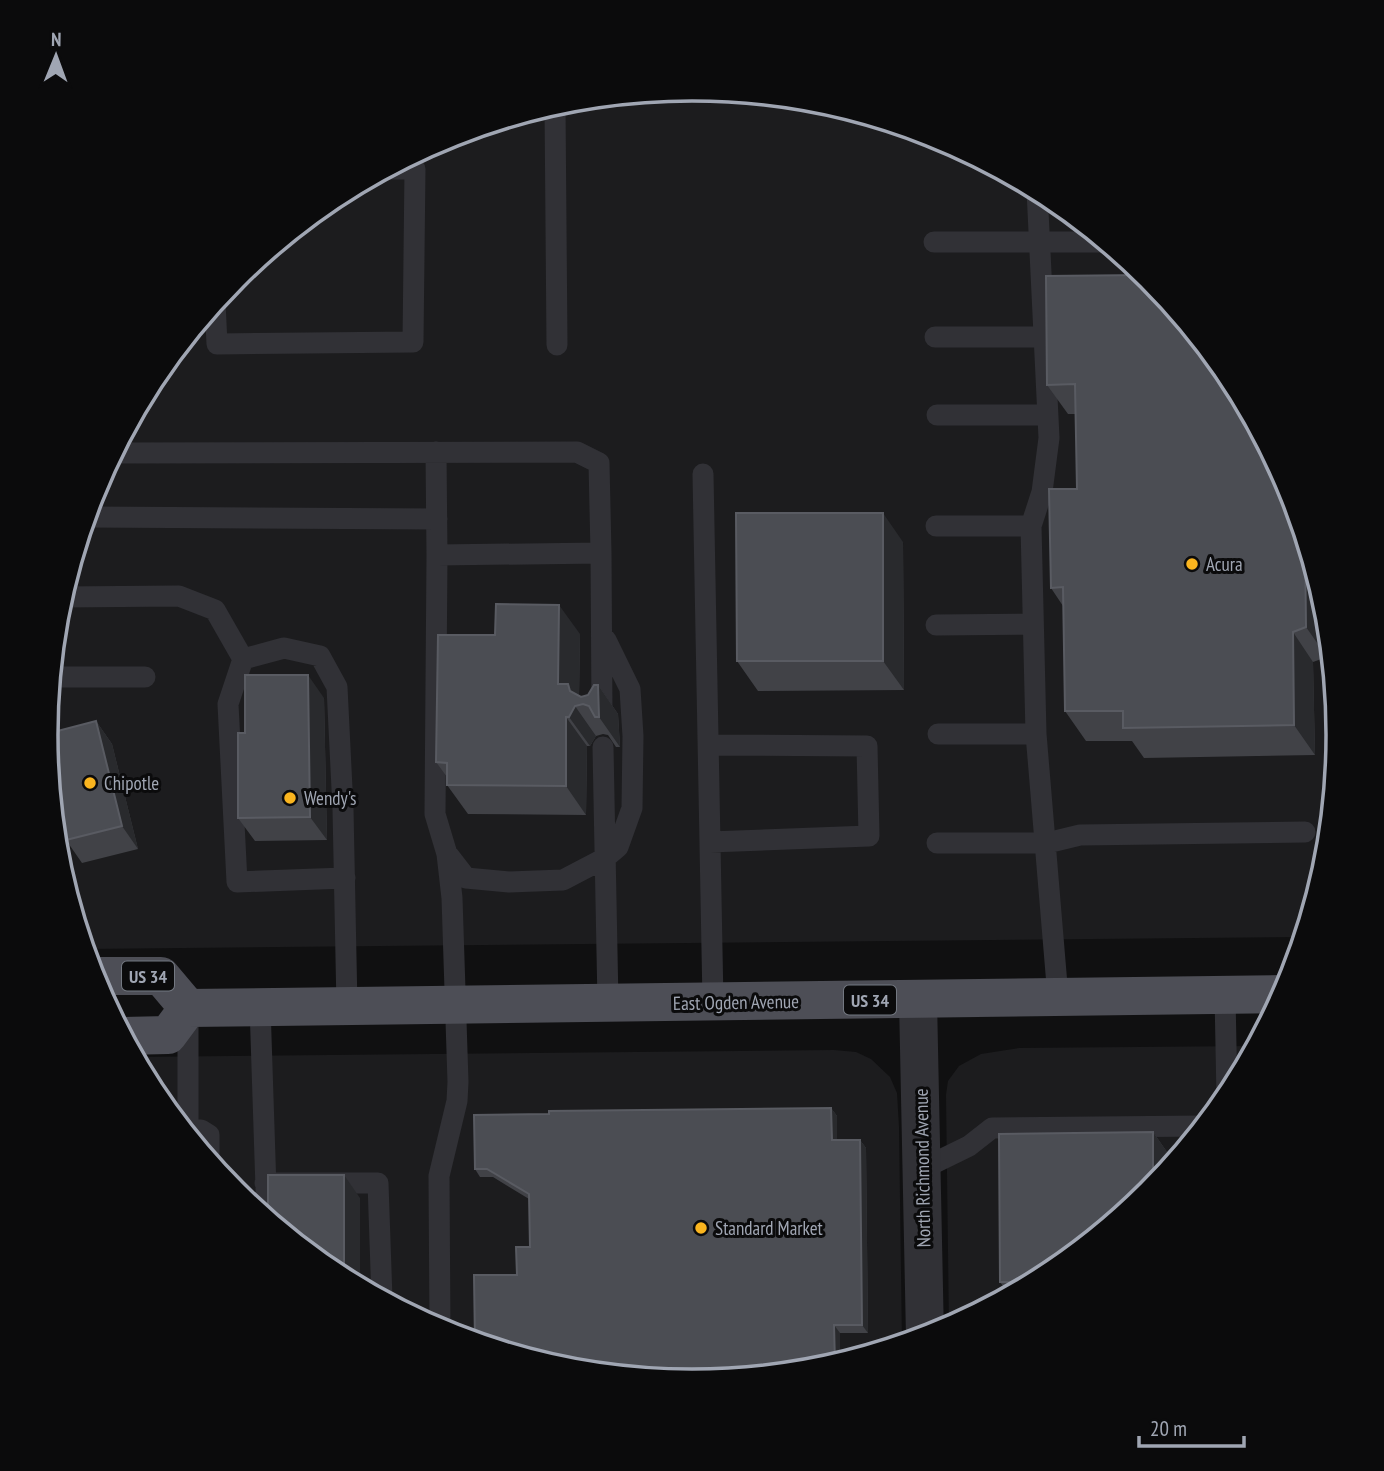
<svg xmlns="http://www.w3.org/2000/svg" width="1384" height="1471" font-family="'PT Sans Narrow',sans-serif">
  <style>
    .built { fill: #1c1c1e }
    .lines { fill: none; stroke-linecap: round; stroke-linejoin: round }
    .lane { stroke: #313136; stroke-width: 21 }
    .street { stroke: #313136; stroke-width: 38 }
    .primary { stroke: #4d4e56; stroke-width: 38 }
    .wall { fill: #414247 }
    .shaded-wall { fill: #292a2d }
    .building { fill: #4b4d53; stroke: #595b62; stroke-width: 2 }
    .poi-dot { fill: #fab51f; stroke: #0b0b0c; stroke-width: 2.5 }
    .labels { text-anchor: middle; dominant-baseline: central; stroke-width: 6; stroke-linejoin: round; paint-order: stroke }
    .shield { fill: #0b0b0c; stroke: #737881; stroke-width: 2 }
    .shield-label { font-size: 18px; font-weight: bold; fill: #a0a6b3 }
    .poi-label { font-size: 19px; fill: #a0a6b3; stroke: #0b0b0c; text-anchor: start }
    .street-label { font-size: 19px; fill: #a0a6b3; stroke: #0b0b0c }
    .rim { fill: none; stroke: #a0a6b3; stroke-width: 3.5 }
  </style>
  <rect width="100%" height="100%" fill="#101011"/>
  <path class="built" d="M692,89l127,13 121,36 112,60 97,81 177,331 12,126 -12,126 -23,75 -1218,12 -27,-88 -12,-125 12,-127 37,-121 60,-112 80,-98 98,-80 112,-60 121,-37z
    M1255,1046l-26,49 -80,98 -98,80 -102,55 -3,-233 2,-14 11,-15 22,-12 38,-6z
    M834,1050l22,2 15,7 19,18 7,16 2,34 3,217 -84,26 -253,-1 -121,-36 -112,-60 -97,-81 -81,-98 -20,-37z"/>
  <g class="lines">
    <path class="lane" d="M555,105l2,240
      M926,135h2
      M1037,190l12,248 -7,54 -11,34 5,208 22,263
      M934,242h171
      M215,302l2,42 196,-2 2,-173h-28
      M935,337h109
      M937,415h111
      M436,452l1,103
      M114,453l463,-1 22,11 2,90
      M703,474l10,528
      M86,517l351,2
      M936,526h95
      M62,597l117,-1 36,14 28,49
      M936,625l97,-1
      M51,677h94
      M938,734h98
      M708,745l159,1 2,90 -159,6
      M603,747l5,256
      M937,843h110l33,-8 225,-3
      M449,856l17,22 43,4 54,-2 42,-22 13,-11 14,-39 1,-72 -3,-47 -24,-49
      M345,878l-108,4 -9,-178 15,-45 41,-11 36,8 17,31 6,122 4,198
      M1225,995l2,103
      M260,1006l7,213
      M188,1013v117
      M184,1130h17l8,5v27
      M922,1169l47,-23 23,-18 212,-2
      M265,1183h113l4,116
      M440,1331l-1,-155 18,-75 1,-19 -6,-184 -5,-44 -12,-40 2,-259 164,-2 1,161"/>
    <path class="street" d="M918,1000l7,337"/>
    <path class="primary" d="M93,976h68l27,32
      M188,1008l1095,-14
      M123,1036l45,-1 20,-27"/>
  </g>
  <path class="wall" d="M1145,275l182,382 -14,5 2,93 -171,3 -12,-17h-46l-21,-30 -2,-105 -12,-18 26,-99 -1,-75h-8l-21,-29z
    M903,542l1,148 -146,1 -21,-30z
    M580,634l-1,62 2,1 7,-2 10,-10 20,29 2,33h-4l-8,-12 -5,-1 -7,2 -6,10h-3l-1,69 -118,-1 -21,-29v-8l-11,-15 59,-127z
    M324,698l3,142 -72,1 -17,-23 7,-85z
    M96,721l16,23 26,105 -56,14 -16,-23 -1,-3 -9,2v-1l-10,-102z
    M831,1108l6,8v24h23l6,8 2,185h-28l-22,37 -126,12 -127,-13 -48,-94 13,-28 -1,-48 -36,-22h-13l-5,-8z
    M1153,1132l21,30 -25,31 -98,80 -41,22 -10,-13z"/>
  <path class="shaded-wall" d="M883,513l20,29 1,148 -21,-29z
    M1305,540l21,70 1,47 -21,-30z
    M559,605l21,29 -1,66 -4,6 21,30 -6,10 -21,-29 -11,-33z
    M1293,632l20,30 2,93 -21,-30z
    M308,675l16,23 3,142 -17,-23z
    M598,685l20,29 2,33 -21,-30z
    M566,717l21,29 -1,69 -20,-29z
    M96,721l16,23 26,105 -16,-23z
    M831,1108l6,8v32l-5,-8z
    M1153,1132l21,30 -21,25z
    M860,1140l6,8 2,185 -6,-8z
    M344,1175l16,23v89l-16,-8z
    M834,1325l6,8v30l-5,1z"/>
  <path class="building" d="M1145,275l4,4 81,98 59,111 16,52 1,87 -13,5 1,93 -171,3v-17h-58l-2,-124 -12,1 -2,-99h28l-2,-105 -28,1 -1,-109z
    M736,513h147v148h-146z
    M496,604l63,1 -1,79h10l2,7 11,6 7,-2 6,-10h4l1,32h-4l-6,-11 -6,-2 -8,2 -6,11h-3v69l-119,-1v-22l-11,-1 2,-127h57z
    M245,675h63l2,142 -72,1v-85h7z
    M96,721l26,105 -56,14 -8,-28 -5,1 -7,-79z
    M831,1108l1,32h28l2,185h-28l1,39 -17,6 -97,9 -52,1 -104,-11 -90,-27 -1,-67h43l-1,-28h14l-1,-53 -42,-25h-12l-1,-54 75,-1v-3z
    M1153,1132v55l-4,6 -98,80 -16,9h-35l-1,-148z
    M268,1175h76v104l-12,-6 -64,-53z"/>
  <g class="poi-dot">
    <circle cx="1192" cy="564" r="7"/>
    <circle cx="90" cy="783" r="7"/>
    <circle cx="290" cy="798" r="7"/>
    <circle cx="701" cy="1228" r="7"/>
  </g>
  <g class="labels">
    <g class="shield">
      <rect x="122" y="961.5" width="52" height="29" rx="5"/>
      <rect x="844" y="985.5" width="52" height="29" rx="5"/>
    </g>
    <g class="shield-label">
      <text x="148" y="976">US 34</text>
      <text x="870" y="1000">US 34</text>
    </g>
    <g class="poi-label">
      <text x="1206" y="564">Acura</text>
      <text x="104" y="783">Chipotle</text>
      <text x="304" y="798">Wendy's</text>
      <text x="715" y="1228">Standard Market</text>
    </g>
    <g class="street-label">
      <text transform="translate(736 1002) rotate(-1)">East Ogden Avenue</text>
      <text transform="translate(922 1168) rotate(-91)">North Richmond Avenue</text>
    </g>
  </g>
  <path d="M0 0H1384V1471H0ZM58 735a634 634 0 1 1 1268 0a634 634 0 1 1-1268 0Z" fill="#0b0b0c" fill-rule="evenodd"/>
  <path class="rim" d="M58 735a634 634 0 1 1 1268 0a634 634 0 1 1-1268 0Z"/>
  <g transform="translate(56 56) rotate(1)" stroke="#0b0b0c" stroke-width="5" paint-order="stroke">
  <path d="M0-5L12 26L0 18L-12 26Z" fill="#a0a6b3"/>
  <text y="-10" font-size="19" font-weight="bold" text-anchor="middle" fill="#a0a6b3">N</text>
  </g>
  <path d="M1139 1436v10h105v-10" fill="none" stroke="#a0a6b3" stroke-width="3.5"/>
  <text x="1150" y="1436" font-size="21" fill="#a0a6b3" stroke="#0b0b0c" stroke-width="5" paint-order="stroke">20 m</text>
</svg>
